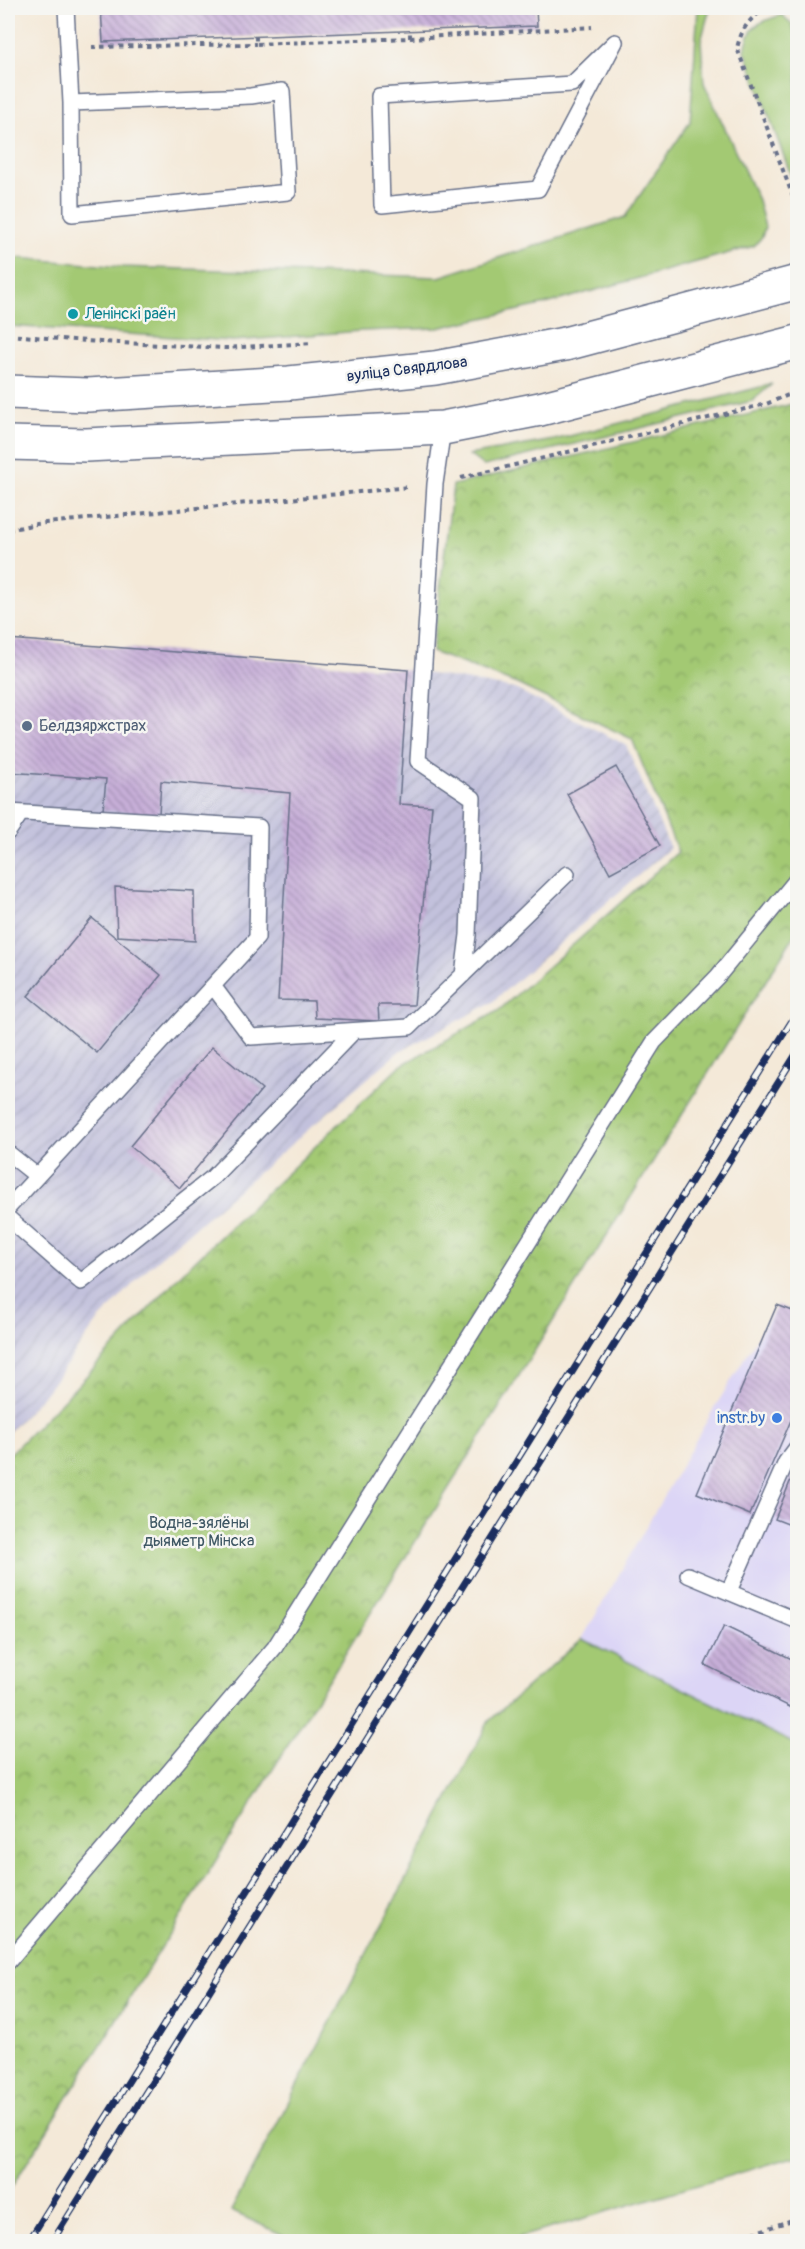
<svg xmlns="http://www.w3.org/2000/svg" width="805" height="2249" font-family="Pangolin,sans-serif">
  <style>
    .built { fill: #dcd5f6 }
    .industrial { fill: url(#industrial-furrows) }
    .grass { fill: #a3c973; stroke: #5f7c68; stroke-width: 1.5 }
    .park { fill: url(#park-crowns); stroke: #5f7c68; stroke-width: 1.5 }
    .building { fill: url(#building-back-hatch) }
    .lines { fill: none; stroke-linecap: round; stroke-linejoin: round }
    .lane-casing { stroke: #677089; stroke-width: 18 }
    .primary-casing { stroke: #677089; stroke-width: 36 }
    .path { stroke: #677089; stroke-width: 4; stroke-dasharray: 4.5 4.5; stroke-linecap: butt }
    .lane { stroke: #fff; stroke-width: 15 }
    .primary { stroke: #fff; stroke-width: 33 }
    .rail-casing { stroke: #1b2f5e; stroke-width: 7 }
    .rail { stroke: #f6f6f2; stroke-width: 4.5; stroke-dasharray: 14; stroke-linecap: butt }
    .culture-dot { fill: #0f9aa8; stroke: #f6f6f2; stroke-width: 2 }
    .service-dot { fill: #5c6f8a; stroke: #f6f6f2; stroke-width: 2 }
    .shop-dot { fill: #3f7fe0; stroke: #f6f6f2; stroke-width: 2 }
    .labels { text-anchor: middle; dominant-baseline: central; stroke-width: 5; stroke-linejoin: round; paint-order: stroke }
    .culture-label { font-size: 16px; fill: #0d838f; stroke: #f6f6f2; text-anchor: start }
    .street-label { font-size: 16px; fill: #1b2f5e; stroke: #f6f6f2 }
    .service-label { font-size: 16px; fill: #4e5e75; stroke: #f6f6f2; text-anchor: start }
    .shop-label { font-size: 16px; fill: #366cbe; stroke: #f6f6f2; text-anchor: end }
    .park-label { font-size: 16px; fill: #3d5663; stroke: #f6f6f2 }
  </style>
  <defs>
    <pattern id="industrial-furrows" width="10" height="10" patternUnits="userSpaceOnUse" patternTransform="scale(1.5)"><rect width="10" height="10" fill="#c2c1dc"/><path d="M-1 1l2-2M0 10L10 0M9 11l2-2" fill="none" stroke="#a6a6bf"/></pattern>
    <pattern id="park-crowns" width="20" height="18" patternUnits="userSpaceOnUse" patternTransform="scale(1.5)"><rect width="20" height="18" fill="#a3c973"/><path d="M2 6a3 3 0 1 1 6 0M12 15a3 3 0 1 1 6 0" fill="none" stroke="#84a462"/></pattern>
    <pattern id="building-back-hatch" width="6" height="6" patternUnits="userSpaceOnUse" patternTransform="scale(1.5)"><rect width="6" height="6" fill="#c7afd8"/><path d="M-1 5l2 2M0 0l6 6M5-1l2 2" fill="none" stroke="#a18fb2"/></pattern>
  </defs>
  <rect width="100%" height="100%" fill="#f6f6f2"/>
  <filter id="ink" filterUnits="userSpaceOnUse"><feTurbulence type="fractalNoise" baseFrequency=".0167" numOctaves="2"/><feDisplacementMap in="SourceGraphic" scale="12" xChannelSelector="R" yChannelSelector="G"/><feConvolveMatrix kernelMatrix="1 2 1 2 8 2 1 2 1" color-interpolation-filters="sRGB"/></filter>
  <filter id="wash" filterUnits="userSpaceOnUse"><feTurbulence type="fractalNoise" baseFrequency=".008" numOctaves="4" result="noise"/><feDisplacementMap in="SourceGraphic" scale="24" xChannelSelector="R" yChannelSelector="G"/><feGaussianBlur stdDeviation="1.35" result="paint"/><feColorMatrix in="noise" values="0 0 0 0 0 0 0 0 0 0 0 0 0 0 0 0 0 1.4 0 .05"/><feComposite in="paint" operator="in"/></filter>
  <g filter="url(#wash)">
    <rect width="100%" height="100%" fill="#f4e9d8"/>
    <path class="built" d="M797,1303v442l-215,-106 130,-227 65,-107 15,6z"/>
    <path class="industrial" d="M8,639l400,31 107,19 111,56 44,103 -179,155 -94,50 -248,214 -51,54 -51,70 -39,42z"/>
    <path class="grass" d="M698,8h12l-9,33 3,42 54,117 7,27 -3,10 -8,9 -208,58 -108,24 -77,3 -128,10 -225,-15v-69l114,10 317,10 186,-60 65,-95z
      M782,15l10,9 5,16v152l-52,-141c4,-26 13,-29 37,-36z
      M772,384l-20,17 -268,65 -15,-11 85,-15z
      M582,1639l215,106v411l-291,85h-210l-65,-30 258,-490z"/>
    <path class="park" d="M797,403v528l-789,1262v-737l70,-71 104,-112 218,-207 98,-55 180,-159 -46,-113 -115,-55 -85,-32 21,-167z"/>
    <g id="blocks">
      <path class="building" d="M101,8h435l1,18 -434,16z
        M8,639l400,31 -9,134 33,2 -18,199h-36l1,16 -64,-3 -1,-17 -36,-1 12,-207 -129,-12 -2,33 -56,-4 3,-31 -98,-7z
        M616,767l44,79 -50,27 -43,-79z
        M115,887l79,4 1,50 -78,-5z
        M92,918l69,57 -64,78 -69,-57z
        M212,1047l50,42 -82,99 -50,-42z
        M777,1305l21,8v91l-48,111 -53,-22z
        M796,1467l2,1v60l-23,-9z
        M724,1626l74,36v49l-93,-46z"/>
    </g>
  </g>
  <g filter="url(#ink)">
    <use href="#blocks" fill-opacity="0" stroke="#677089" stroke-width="1.5"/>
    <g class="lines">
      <g class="lane-casing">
        <path id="lane" d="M66,8l5,95 1,111 216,-22 -6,-101 -31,5 -180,7
          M615,42l-77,147 -156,16 -3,-109 193,-12z
          M443,428l-8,56 -17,277 55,37 -5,137 -5,40
          M8,812l251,15 -2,111 -249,270
          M8,832l13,-19
          M213,986l38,51 158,-10 158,-153
          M8,1153l29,23
          M8,1218l73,64 132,-105 141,-146
          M688,1575l110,46
          M729,1591l57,-129 12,-16
          M8,1962l267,-315 379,-605 64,-66 80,-98"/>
      </g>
      <g class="primary-casing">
        <path id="primary" d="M8,392l80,3 201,-12 146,-15 130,-24 233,-62
          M8,443l78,2 357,-17 97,-19 258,-67"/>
      </g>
      <path class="path" d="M767,8c-18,10 -25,20 -30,40l61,162
        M256,36v8l154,-6v-7
        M410,38l182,-11
        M92,47l164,-3
        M8,335l92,7 126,6 86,-5
        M461,478l305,-74 32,-13
        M8,530l28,-6 373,-37
        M727,2242l71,-24"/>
      <use href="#lane" class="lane"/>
      <use href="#primary" class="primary"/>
      <g class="rail-casing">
        <path id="rail" d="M28,2242l770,-1231
          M52,2242l746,-1191"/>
      </g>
      <use href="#rail" class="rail"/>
    </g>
  </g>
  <circle class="culture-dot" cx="73" cy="314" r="6"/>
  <circle class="service-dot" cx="27" cy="726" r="6"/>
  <circle class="shop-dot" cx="777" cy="1418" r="6"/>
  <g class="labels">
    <g class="culture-label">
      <text x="85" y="314">Ленінскі раён</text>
    </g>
    <g class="street-label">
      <text transform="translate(407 369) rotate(-7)">вуліца Свярдлова</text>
    </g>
    <g class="service-label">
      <text x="39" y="726">Белдзяржстрах</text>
    </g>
    <g class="shop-label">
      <text x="765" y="1418">instr.by</text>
    </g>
    <g class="park-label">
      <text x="199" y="1523">Водна-зялёны<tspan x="199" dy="18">дыяметр Мінска</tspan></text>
    </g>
  </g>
  <rect width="805" height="2249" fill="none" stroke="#f6f6f2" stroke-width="30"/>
</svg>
